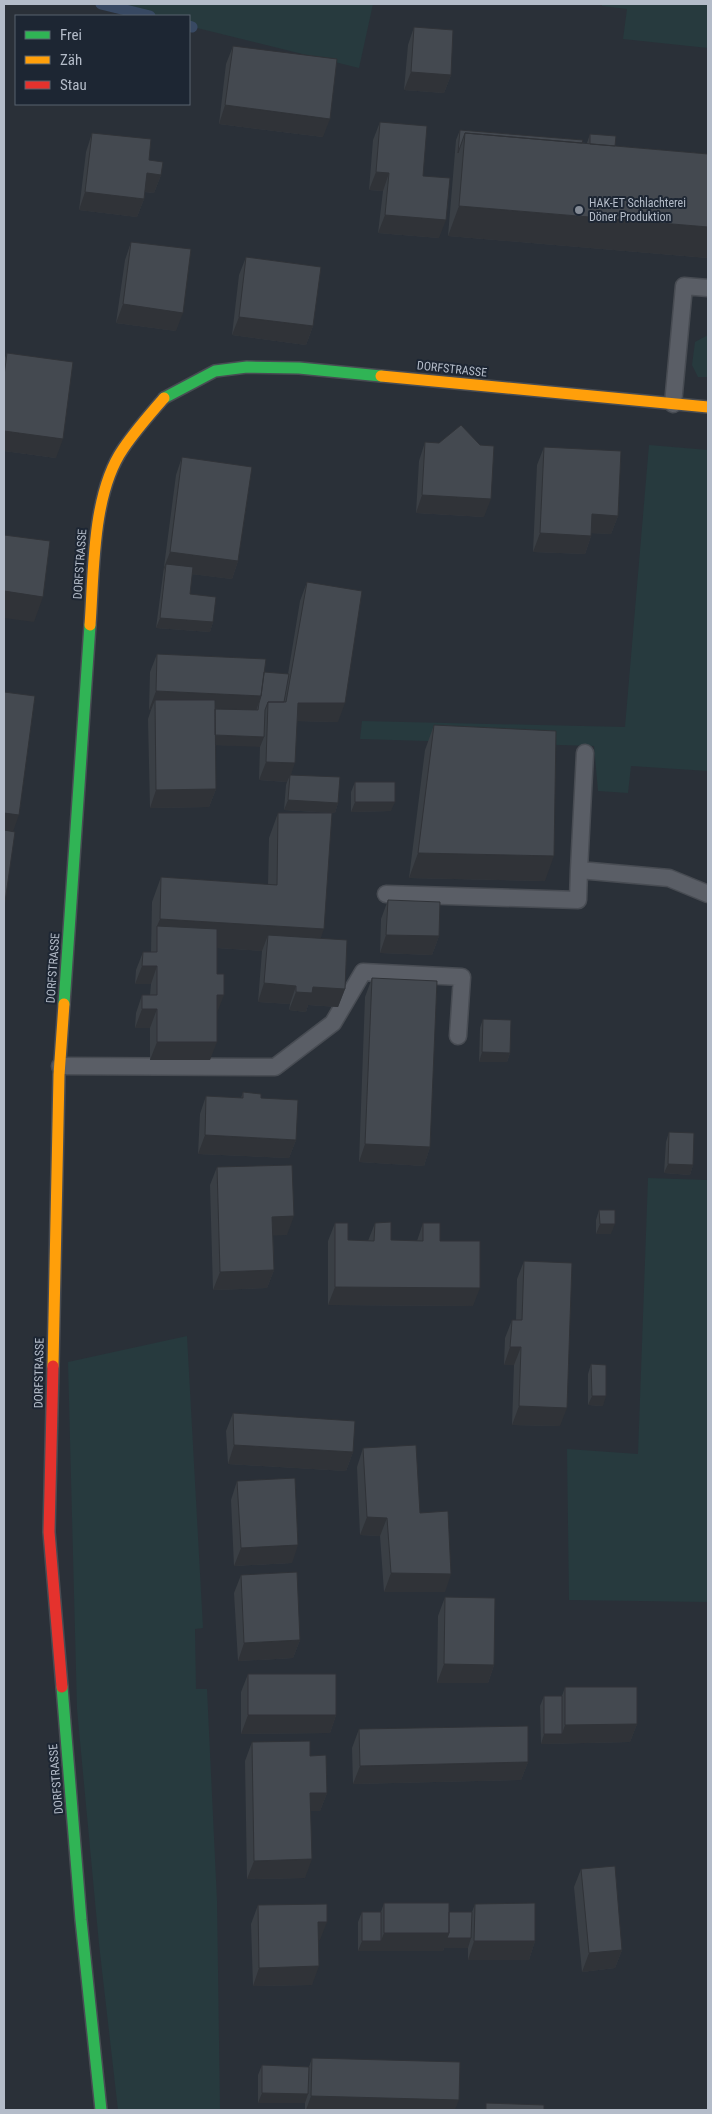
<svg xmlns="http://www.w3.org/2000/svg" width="712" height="2114" font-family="'Roboto Condensed',sans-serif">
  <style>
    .green { fill: #273a3e }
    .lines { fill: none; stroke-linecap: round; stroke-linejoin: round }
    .stream { stroke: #384963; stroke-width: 11 }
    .lane-casing { stroke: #484c53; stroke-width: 19 }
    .fast-casing { stroke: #484c53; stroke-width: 14 }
    .slow-casing { stroke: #484c53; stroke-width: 14 }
    .jam-casing { stroke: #484c53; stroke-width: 14 }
    .lane { stroke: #5a5e66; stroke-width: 16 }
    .fast { stroke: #30b455; stroke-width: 11 }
    .slow { stroke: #ff9f0a; stroke-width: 11 }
    .jam { stroke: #e5322d; stroke-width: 11 }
    .wall { fill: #3a3f45 }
    .shaded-wall { fill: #303338 }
    .building { fill: #444950; stroke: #303338 }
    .poi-dot { fill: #848b96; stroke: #1d2633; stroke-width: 2 }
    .labels { text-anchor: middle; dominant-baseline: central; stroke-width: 4; stroke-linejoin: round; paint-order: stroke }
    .poi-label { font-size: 12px; fill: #b4bcc9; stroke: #1d2633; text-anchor: start }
    .street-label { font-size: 12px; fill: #b4bcc9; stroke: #1d2633 }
  </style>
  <rect width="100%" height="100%" fill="#2a3038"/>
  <path class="green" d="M101,4h272l-14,64 -170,-42v-10h-39z
    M602,4h106v44l-85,-9 4,-30 -25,-3z
    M708,335v42h-10l-6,-12 3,-23z
    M649,445l59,5v321l-77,-5 -3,27 -30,-2 -4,-45 -234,-7 2,-18 263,6z
    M648,1178l60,2v422l-139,-2 -2,-151 71,5z
    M187,1336l16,292 -8,1 1,60h11l10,212 3,209h-102l-19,-166 -22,-235 -9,-347z"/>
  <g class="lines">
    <path class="stream" d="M101,4l49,12
      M189,26l3,1"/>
    <g class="lane-casing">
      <path id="lane" d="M673,404l11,-118 24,2
        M585,753l-6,117 90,8 39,16
        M386,894l192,6 1,-30
        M60,1066l215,1 58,-44 30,-51 99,5 -4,59"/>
    </g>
    <g class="fast-casing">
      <path id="fast" d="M164,398l51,-27 32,-4 52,1 82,8
        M64,1004l26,-379
        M62,1687l19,233 20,190"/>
    </g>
    <g class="slow-casing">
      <path id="slow" d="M381,376l327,31
        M90,625c4,-54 2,-131 33,-176 12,-18 27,-35 41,-51
        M53,1366l6,-291 5,-71"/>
    </g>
    <g class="jam-casing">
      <path id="jam" d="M53,1366l-4,166 13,155"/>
    </g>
    <use href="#lane" class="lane"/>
    <use href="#fast" class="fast"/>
    <use href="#slow" class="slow"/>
    <use href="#jam" class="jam"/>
  </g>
  <path class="wall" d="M414,27l37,48 -7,18 -40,-3 4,-45z
    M233,46l90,91 -104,-13 7,-60z
    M380,122l43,54 16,62 -61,-5 5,-42 -14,-1 4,-50z
    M460,130l127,13 3,-9 25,12 93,8v104l-260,-22 8,-96z
    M92,133l57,27 12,15 -7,18 -9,-1 -1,7 -7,18 -58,-7 7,-58z
    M131,242l45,89 -60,-8 9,-63z
    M246,257l67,69 -7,19 -74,-10 7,-60z
    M7,353l49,105 -52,-7v-90z
    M425,442l59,75 -68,-4 3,-52z
    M544,447l74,69 -7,18 -20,-1v3l-6,18 -52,-2 4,-87z
    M182,457l56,104 -6,18 -40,-5 -2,20 23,28 -3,10 -54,-4 20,-153z
    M307,582l31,140 -41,-1 -6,54 47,28 -3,10h-3l-11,125 24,51 -7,18 -30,-2 -2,7 -17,-2 1,-6 -32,-2 4,-51 -45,-3v65l-7,47h-60v-32h-15l1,-15 6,-18h8l1,-11h-16l1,-14 7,-18h8l1,-50 9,-25 107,8 1,-47 9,-25h53l-47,-3 2,-25 1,-3 -28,-2 1,-34 -45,-1 1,44 -7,18 -59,1 -2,-89 3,-9h-2l1,-38 7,-18 107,18 24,2 12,-73z
    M434,725l111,156 -136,-3 16,-128z
    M355,782l36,29 -40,1v-20z
    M388,900l51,36 -7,19 -52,-2 1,-34z
    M372,978l58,169 -6,19 -65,-4 6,-165z
    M483,1019l27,34 -3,9h-28l1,-34z
    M243,1092l18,6 35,42 -7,18 -91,-4 2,-40 6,-18 35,2z
    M669,1132l24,33 -3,10 -26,-2 2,-31z
    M217,1167l70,68h-14l1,35 -7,18 -54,2 -3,-105z
    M599,1210l12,24h-15v-14z
    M335,1223l13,17 20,1 7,-18 16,17 26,1 6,-18 17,18 33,65 -145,-1v-64z
    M524,1261l36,165 -48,-1 2,-60h-10l1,-27 7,-18h4l1,-41z
    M591,1364l12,42 -15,-1v-31z
    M233,1413l120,39 -7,19 -118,-7 -2,-33z
    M363,1448l57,65 25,79h-61l-4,-56 -20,-1 -3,-68z
    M237,1481l55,82 -58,3 -3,-66z
    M241,1575l59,65 -7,18 -55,3 -4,-68z
    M445,1597l49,68 -6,18h-51l1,-67z
    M248,1674l88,41 -6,18 -89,1v-42z
    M565,1687l72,37 -7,18 -89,2 -1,-38 4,-10h18z
    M359,1729l169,33 -7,18 -168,4 -1,-36z
    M252,1742l58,14 17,37 -7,18h-9l-6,67 -58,1 -2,-118z
    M581,1869l41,81 -7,18 -33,4 -8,-85z
    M384,1903l65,9h23l3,-8 60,37 -6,19h-61v-12h-24l-1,3h-85v-29l4,-10h19z
    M258,1905l62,35h-2l-6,45 -59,1 -2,-62z
    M312,2058l143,52h-150v-8v1h-47v-28l4,-10 47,2z"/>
  <path class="shaded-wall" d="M411,72l40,3 -7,18 -40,-3z
    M225,105l105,14 -7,18 -104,-13z
    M376,172l13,1 -6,18 -14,-1z
    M147,173l14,2 -7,18 -14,-2z
    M85,192l59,7 -7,18 -58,-7z
    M459,206l249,21v31l-260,-22z
    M385,215l61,5 -7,18 -61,-5z
    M123,304l60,9 -7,18 -60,-8z
    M239,317l74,9 -7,19 -74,-10z
    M4,431l59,8 -7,19 -52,-7z
    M422,495l69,4 -7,18 -68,-4z
    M592,514l26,2 -7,18 -26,-1z
    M540,533l51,3 -6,18 -52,-2z
    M170,552l68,9 -6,18 -66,-8v-7l-2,6h-1z
    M4,591l39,6 -9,25 -30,-4z
    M160,618l53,4 -3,10 -54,-4z
    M156,691l105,5 -6,18 -100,-14 -4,10h-2z
    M298,703h47l-7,19 -47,-1z
    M212,735l52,2 -4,10 -51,-2z
    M266,762l29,1 -6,17 1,-5 -3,7 -28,-2z
    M216,789l-7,18 -59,1 6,-18z
    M288,800l50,3 -3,10 -51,-3z
    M355,802h40l-4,9 -40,1z
    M4,813l15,2 -9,25 -6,-1z
    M418,853l136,3 -9,25 -136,-3z
    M160,919l164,10 -9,25 -47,-19 -6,16 -105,-7v-18z
    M386,935l53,1 -7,19 -52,-2z
    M142,966h15l-6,18h-16z
    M264,983l32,3 -6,18 -32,-2z
    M313,987l32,2 -7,18 -30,-2 -2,7 -17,-2 7,-18z
    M217,995h7l-7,18h-7z
    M142,1009h15l-7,19h-15z
    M157,1042h60l-7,18h-60z
    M482,1052l28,1 -3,9h-28z
    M205,1135l91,5 -7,18 -91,-4z
    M365,1144l65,3 -6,19 -65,-4z
    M668,1164l25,1 -3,10 -26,-2z
    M294,1216l-7,19 -21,1 6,-19z
    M600,1224h15l-4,10h-15z
    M274,1270l-7,18 -54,2 7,-18z
    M335,1287l145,1 -7,18 -145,-1z
    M510,1347h11l-7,18h-10z
    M592,1396h14l-3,10 -15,-1z
    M519,1406l48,2 -7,18 -48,-1z
    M234,1445l119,7 -7,19 -118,-7z
    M367,1517l20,1 -7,18 -20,-1z
    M298,1545l-6,18 -58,3 7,-18z
    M391,1573l60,1 -6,18h-61z
    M300,1640l-7,18 -55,3 6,-18z
    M444,1664l50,1 -6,18h-51z
    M248,1715h88l-6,18 -89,1z
    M637,1724l-7,18 -89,2 3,-10h18l3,-9z
    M528,1762l-7,18 -168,4 7,-18z
    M310,1793h17l-7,18h-16z
    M312,1859l-7,19 -58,1 7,-18z
    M318,1922h9l-7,18 -9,1z
    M384,1933h65l22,5 -3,10h-24l-1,3h-85l4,-10h19z
    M474,1941h61l-6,19h-61z
    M622,1950l-7,18 -33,4 7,-19z
    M319,1966l-7,19 -59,1 6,-18z
    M262,2093l46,1 -3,9h-47z
    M311,2096l148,4 -4,10h-149z"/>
  <path class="building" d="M414,27l39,3 -2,45 -40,-3z
    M233,46l104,13 -7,60 -105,-14z
    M380,122l47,4 -4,50 27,2 -4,42 -61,-5 4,-42 -13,-1z
    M460,130l123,10 -1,3 -117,-10 -7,20z
    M92,133l59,6 -2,21 14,2 -2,13 -14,-2 -3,26 -59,-7z
    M465,133l243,21v73l-249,-21z
    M590,134l26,2 -1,10 -25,-2z
    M131,242l60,7 -8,64 -60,-9z
    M246,257l75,10 -8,59 -74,-9z
    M7,353l66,9 -10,77 -59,-8v-55z
    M461,425l19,20 14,1 -3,53 -69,-4 3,-53 14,1z
    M544,447l77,4 -3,65 -26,-2 -1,22 -51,-3z
    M182,457l70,10 -14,94 -68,-9z
    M4,535l46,6 -7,56 -39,-6z
    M166,564l27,3 -3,27 26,3 -3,25 -53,-4z
    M307,582l55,9 -17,112h-47l-3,60 -29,-1 2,-60h18z
    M157,654l109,5 -5,37 -105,-5z
    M264,672l25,2 -5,28h-16l-3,8 -1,27 -49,-2v-26l43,1 1,-7 2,-7z
    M4,692l31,4 -16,119 -15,-2z
    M155,700h60l1,89 -60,1z
    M434,725l122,6 -2,125 -136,-3z
    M290,775l50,2 -2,26 -50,-3z
    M355,782h40v20h-40z
    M278,813h54l-8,116 -164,-10 1,-42 116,8z
    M4,830l11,2 -11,77z
    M388,900l52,2 -1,34 -53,-1z
    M157,926l60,3v45h7v21h-7v47h-60v-33h-15v-14h15v-29h-15l1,-14h14z
    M268,935l79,5 -2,49 -32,-2 -1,6 -16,-1v-6l-32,-3z
    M372,978l65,3 -7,166 -65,-3z
    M483,1019l28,1 -1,33 -28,-1z
    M243,1092l18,2v4l37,2 -2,40 -91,-5 1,-39 37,2z
    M669,1132l25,1 -1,32 -25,-1z
    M292,1165l2,51 -22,1 2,53 -54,2 -3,-105z
    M599,1210h16v14h-15z
    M391,1222v18l32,1v-18h17v18h40v47l-145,-1v-64h13v17l26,1 1,-18z
    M524,1261l48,2 -5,145 -48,-2 2,-59h-11l1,-12 1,-15h10z
    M591,1364l15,1v31h-14z
    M233,1413l122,8 -2,31 -119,-7z
    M416,1445l4,68 28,-2 3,63 -60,-1 -4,-55 -20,-1 -4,-69z
    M295,1478l3,67 -57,3 -4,-67z
    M297,1572l3,68 -56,3 -3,-68z
    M445,1597l50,1 -1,67 -50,-1z
    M248,1674h88v41h-88z
    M565,1687h72v37l-72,1z
    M544,1696h18v38h-18z
    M528,1726v36l-168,4 -1,-37z
    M310,1741v15l16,-1 1,38h-17l2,66 -58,2 -2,-119z
    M615,1866l7,84 -33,3 -8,-84z
    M384,1903h65v30h-65z
    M535,1903v38h-61l1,-37z
    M327,1904v18h-9l1,44 -60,2 -1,-63z
    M362,1912h19v29h-19z
    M449,1912h23l-1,26h-24l2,-5z
    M312,2058l148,4 -1,38 -148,-4z
    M262,2065l47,2 -1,27 -46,-1z
    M486,2103l58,2v5h-58z"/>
  <circle class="poi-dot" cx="579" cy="210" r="5"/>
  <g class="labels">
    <g class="poi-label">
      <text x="589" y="203">HAK-ET Schlachterei<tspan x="589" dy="14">Döner Produktion</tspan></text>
    </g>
    <g class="street-label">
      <text transform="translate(452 369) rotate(6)">DORFSTRASSE</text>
      <text transform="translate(80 564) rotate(-86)">DORFSTRASSE</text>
      <text transform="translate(53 968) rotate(-86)">DORFSTRASSE</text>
      <text transform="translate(39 1373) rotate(-89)">DORFSTRASSE</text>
      <text transform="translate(56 1779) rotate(-95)">DORFSTRASSE</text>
    </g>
  </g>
  <rect width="712" height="2114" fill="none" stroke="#b4bcc9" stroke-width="10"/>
  <rect x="15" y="15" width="175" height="90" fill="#1d2633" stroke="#59626f"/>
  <rect x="25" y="31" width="25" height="8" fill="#30b455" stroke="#59626f"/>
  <text x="60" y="40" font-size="15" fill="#b4bcc9">Frei</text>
  <rect x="25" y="56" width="25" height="8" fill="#ff9f0a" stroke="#59626f"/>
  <text x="60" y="65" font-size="15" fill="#b4bcc9">Zäh</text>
  <rect x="25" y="81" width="25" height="8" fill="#e5322d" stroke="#59626f"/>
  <text x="60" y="90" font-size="15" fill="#b4bcc9">Stau</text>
</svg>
